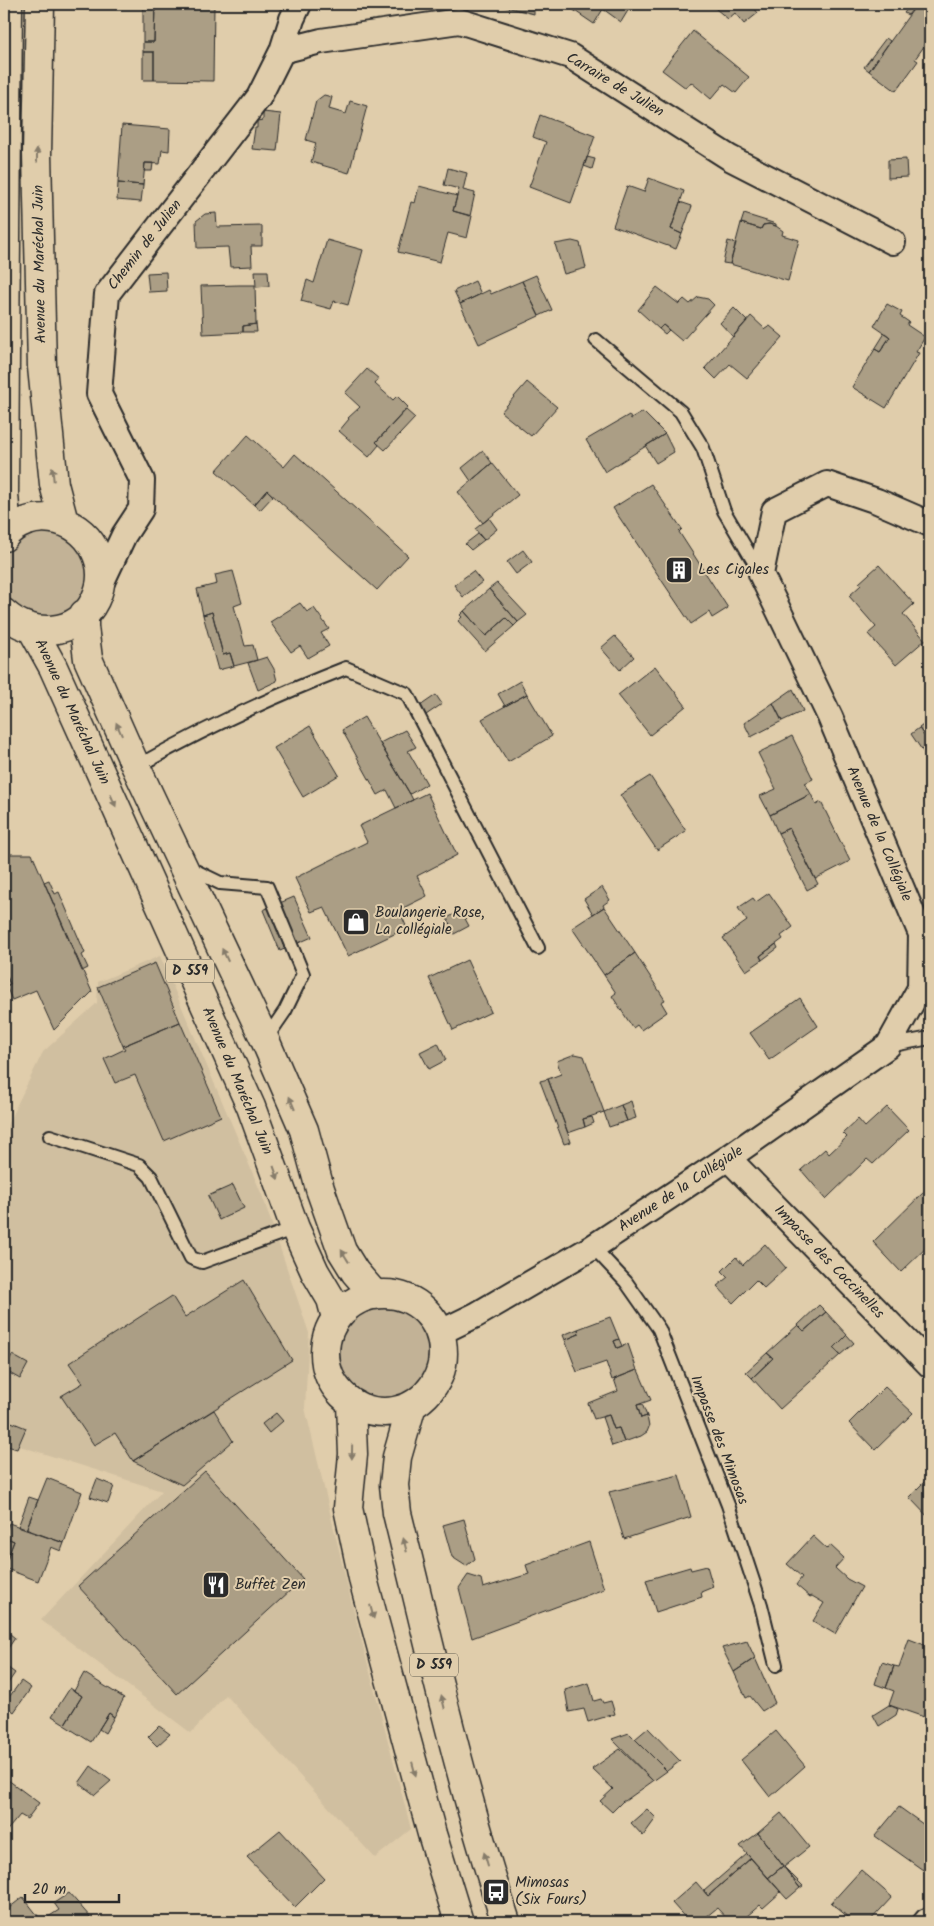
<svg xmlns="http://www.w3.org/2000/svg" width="934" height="1926" font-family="Kalam,sans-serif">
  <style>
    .built { fill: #d0bfa0 }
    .green { fill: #c2b296; stroke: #766e60 }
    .building { fill: #ab9e85; stroke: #2b2b2b }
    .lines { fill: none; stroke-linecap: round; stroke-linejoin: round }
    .service-casing { stroke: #2b2b2b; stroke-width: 16 }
    .minor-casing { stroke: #2b2b2b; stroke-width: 28 }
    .primary-casing { stroke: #2b2b2b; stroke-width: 31 }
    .service { stroke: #e0cdab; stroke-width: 12 }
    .minor { stroke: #e0cdab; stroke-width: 24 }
    .primary { stroke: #e0cdab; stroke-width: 28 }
    .oneway { fill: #867c6b }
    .labels { text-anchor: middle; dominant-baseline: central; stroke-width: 4; stroke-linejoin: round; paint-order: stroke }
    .shield { fill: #e0cdab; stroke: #615c51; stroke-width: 1 }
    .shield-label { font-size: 14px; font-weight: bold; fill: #2b2b2b }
    .street-label { font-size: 15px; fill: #2b2b2b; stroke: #e0cdab }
    .poi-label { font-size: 15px; fill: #2b2b2b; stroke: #e0cdab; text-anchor: start }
  </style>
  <rect width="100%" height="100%" fill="#e0cdab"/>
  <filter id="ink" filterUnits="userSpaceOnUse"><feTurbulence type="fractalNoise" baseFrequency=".02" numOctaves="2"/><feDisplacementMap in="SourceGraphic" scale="10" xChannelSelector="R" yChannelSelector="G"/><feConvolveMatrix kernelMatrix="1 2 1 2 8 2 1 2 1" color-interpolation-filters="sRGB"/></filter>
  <g filter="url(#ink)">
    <path class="built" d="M160,956l102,239 47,138 -4,75 45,188 61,233 -36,29 -149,-163 -35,38 -150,-113 121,-129 -158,-50v-310l39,-79 54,-49 1,-21z"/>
    <path class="green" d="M34,519l63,35 -24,69 -69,-10v-76z
      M325 1353a59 59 0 1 1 118 0a59 59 0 1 1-118 0Z"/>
    <path class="building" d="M143,4h12l-1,38h-11z
      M155,4h59l-1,77 -59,-1v-28h-11v-10h11z
      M496,4h38v10l-36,-9z
      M567,4h65l-11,18 -18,-13 -9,15 -28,-19z
      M710,4h41l7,9 -14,11 -9,-11 -7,6z
      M911,4h6l-9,11 -4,-2z
      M917,4h13v34l-15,21 3,2 -22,30 -27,-20z
      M693,31l56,46 -13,16 -12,-9 -13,15 -20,-17 -5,6 -24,-18z
      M886,38l4,3 -21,30 -5,-4z
      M143,52h11v28h-11z
      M324,95l8,2 -3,12 17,5 4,-13 17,5 -18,67 -38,-11 5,-19 -10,-3 10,-39z
      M263,112l18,2 -4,37 -25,-2 3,-21h2v-7l6,-1z
      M540,115l55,21 -24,67 -42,-16 17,-45 -13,-5z
      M122,125l48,4 -1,22 -7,-1 -2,14 -15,-1 -2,22 -25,-2z
      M587,157l8,2 -3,10 -8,-3z
      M906,159l1,18 -19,1v-18z
      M145,163h8l-1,8h-8z
      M448,168l19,5 -4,17 12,3 -5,23 -17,-5 6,-22 -15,-4z
      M649,178l35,13 -13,38 11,5 -6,15 -63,-23 14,-40 17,6z
      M118,183l25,2 -2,17 -24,-2z
      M419,186l38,10 -4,15 19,5 -5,22 -19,-5 -8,29 -42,-10 13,-50 4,1z
      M930,191v29l-2,-28z
      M680,202l12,4 -10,28 -11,-5z
      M216,213l1,14 45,-1v20h-11l1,20 -22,1 -2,-20 -31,1 -1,-27 9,-7z
      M744,214l32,10v2l-7,-2 -6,1 -2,4 -20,-6z
      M741,223l20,6 2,-4 6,-1 7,2 7,5 -1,4 17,5 -11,41 -58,-17z
      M327,240l36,10 -15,55 -14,-4 -3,8 -30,-8 6,-21 7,3z
      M572,241l8,2 6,25 -22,6 -9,-30z
      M728,241l8,2 -6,21 -7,-1z
      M255,271h13l1,15 -13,1z
      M166,272l1,19 -18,1 -2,-19z
      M536,275l16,35 -13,6 -17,-35z
      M475,281l6,13 -21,10 -6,-13z
      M522,281l17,35 -60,28 -19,-40 29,-14 2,4z
      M239,285h16l1,39 -13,2v6l-40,2 -2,-48z
      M657,287l22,17 5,-5 6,5 8,-7 10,2 6,6 -32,36 -19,-16 -4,4 -21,-19z
      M887,304l15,8 -2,4 9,6 -2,3 18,12 -9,15 3,1 -33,55 -34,-21 23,-38 5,3 10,-15 -16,-11z
      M734,308l13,13 -14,16 -13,-14z
      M751,316l14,13 5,-3 13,11 -36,41 -17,-14 -14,15 -11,-11z
      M256,324l1,8h-14v-6z
      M663,325l6,5 -4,4 -6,-5z
      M885,333l5,4 -10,15 -5,-3z
      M367,369l12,10 -4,5 18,16 4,-4 11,11 -32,35 3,3 -10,12 -30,-26 10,-12 -1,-1 12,-11 -15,-14z
      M527,382l30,25 -26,29 -30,-24z
      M406,410l9,8 -30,32 -9,-8z
      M643,412l22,22 -60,38 -19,-32 43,-25 2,4z
      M665,434l9,18 -18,11 -10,-16 1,-2z
      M248,435l36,32 11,-13 113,102 -31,34 -110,-100 -13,15 -38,-34z
      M483,451l9,12 -21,18 -9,-13z
      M492,463l26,32 -35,28 -25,-31z
      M651,484l31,45 -3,3 49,76 -16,10 -3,-6 -18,12 -78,-116z
      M267,490l6,6 -13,14 -6,-5z
      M489,518l8,11 -13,11 -9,-11z
      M478,534l6,6 -13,10 -6,-6z
      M523,550l9,12 -16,12 -9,-12z
      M879,565l35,39 -11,10 22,26 -29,25 -28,-31 8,-7 -27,-31 12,-11 -2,-2z
      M233,571l9,32 -8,3 11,40 8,-1 4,15 -23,6 -4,-13 -7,2 -11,-43 -9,3 -6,-26 20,-5 -2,-9z
      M473,571l9,11 -19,15 -9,-12z
      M497,583l30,32 -9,7 -29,-33z
      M489,589l29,33 -4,4 -8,-8 -20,18 -22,-25z
      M300,603l7,9 7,-4 15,21 -8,4 8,13 -21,12 -8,-12 -9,6 -21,-30z
      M464,611l22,25 20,-18 8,8 -29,25 -27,-30 4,-4 -2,-2z
      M212,612l11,43 7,-2 4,13 -16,4 -15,-55z
      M615,636l19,21 -14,13 -19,-22z
      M267,657l7,12 3,12 -19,9 -10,-27z
      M655,666l31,40 -36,29 -32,-40z
      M520,681l7,13 -22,12 -7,-12z
      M793,689l10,22 -21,10 -9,-18z
      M527,694l25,42 -44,26 -26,-43z
      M436,695l6,9 -16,11 -6,-9z
      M773,703l9,18 -31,16 -7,-14z
      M364,717l46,77 3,6 -17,8 -9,-18 -9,5 -36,-65z
      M930,720v25l-11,-17z
      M310,726l29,49 -36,22 -29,-49z
      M919,728l11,17v17l-19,-28z
      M405,730l11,17 -8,4 19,33 -17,10 -30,-51z
      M792,736l21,43 -8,4 6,11 -41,21 -10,-19 16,-7 -18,-36z
      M650,776l36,55 -29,19 -37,-55z
      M427,793l30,62 -40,21 10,20 -28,14 8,18 -59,28 -24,-49 -13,5 -16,-34 72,-36 -8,-16z
      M811,794l5,11 5,-3 29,59 -35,18 -26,-51 -11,5 -8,-18z
      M789,828l29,56 -11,6 -29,-57z
      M4,854h28l60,138 -38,38 -18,-40 -24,10 -6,-14 4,-2 -6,-14z
      M49,880l6,14 4,-2 26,61 -3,2 6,13 -6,3 -38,-89z
      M602,887l8,13 -7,5 1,2 -11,7 -9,-15z
      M769,893l24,34 -12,9 2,3 -23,17 2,4 -16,11 -23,-33 24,-17 -9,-13 15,-10 3,4z
      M294,897l18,40 -32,14 -17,-41z
      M604,907l31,46 -31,22 -32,-47z
      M461,911l8,15 -15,8 -7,-16z
      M776,944l2,4 -16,12 -2,-4z
      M635,953l30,47 -4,2 6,10 -26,18 -4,-5 -4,3 -21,-32 4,-3 -12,-18z
      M467,960l24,52 -38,18 -24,-52z
      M155,963l25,59 -57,24 -25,-59z
      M4,970l6,14 -6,4z
      M800,998l18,28 -49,34 -19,-27z
      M180,1022l41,94 -57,25 -29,-66 -20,8 -11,-24 21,-10 -2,-3z
      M438,1043l8,17 -17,9 -9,-17z
      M575,1054l9,2 20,56 -21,7 2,8 -17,6 -20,-54 13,-5 -4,-13z
      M548,1079l23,63 -7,2 -24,-63z
      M631,1101l5,17 -9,3 -6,-16z
      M621,1105l6,16 -18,6 -5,-15z
      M887,1107l22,23 -36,34 -6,-5 -41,40 -25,-29 24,-21 4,5 18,-17 -4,-4 15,-14 7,8z
      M592,1117l2,6 -9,4 -2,-8z
      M233,1185l11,23 -25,12 -11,-24z
      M928,1188l2,2v54l-29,28 -28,-30z
      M765,1244l21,24 -22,20 -8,-8 -23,23 -16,-17 11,-9 -6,-6 14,-14 7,8z
      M244,1280l48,80 -159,101 -18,-28 -21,12 -33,-49 22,-13 -14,-20 103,-67 13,21z
      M819,1305l7,7 -22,19 -6,-6z
      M826,1312l21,23 -13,13 6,7 -60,54 -28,-31 21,-20 -6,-5 31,-28 6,6z
      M610,1317l9,22 -5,2 3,7 11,-4 9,26 -25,10 -6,-18 -29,10 -12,-32 14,-6 -1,-5z
      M578,1329l1,5 -14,6 -2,-5z
      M847,1335l7,8 -14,12 -6,-7z
      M619,1339l3,7 -5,2 -3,-7z
      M767,1353l6,5 -21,20 -6,-6z
      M12,1355l16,9 -8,15 -16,-9z
      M637,1370h1l13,30 -14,5 4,13 6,-2 2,11 -2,5 -6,4 -17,6 -5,-14 -5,1 -5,-14 -15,4 -6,-16 30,-12 -4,-12z
      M885,1387l28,26 -38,37 -26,-27z
      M642,1404l5,12 -6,2 -4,-13z
      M214,1410l19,31 -51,44 -49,-24z
      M276,1413l7,8 -14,12 -7,-9z
      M609,1415l5,14 5,-1 5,14 -12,4 -10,-29z
      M4,1419l22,9 -9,21 -13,-4z
      M205,1471l98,108 -126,115 -99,-108z
      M679,1475l12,42 -67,22 -15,-47z
      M930,1476v43l-21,-22z
      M47,1478l35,14 -18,51 -38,-13z
      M97,1479l17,7 -6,17 -18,-6z
      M29,1497l9,3 -12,30 -8,-3z
      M464,1519l11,40 -9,7 -14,-9 -9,-32z
      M9,1523l55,20 -3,8 -10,-4 -13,34 -34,-13 10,-27 -10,-4z
      M813,1536l14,13 3,-4 14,13 -9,10 12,11 15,8 -27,47 -22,-13 11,-18 -12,-7 -2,1 -14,-12 6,-8 -15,-13z
      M4,1537l10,4 -10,25z
      M589,1542l15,47 -132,49 -13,-50 9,-13 13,4 2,9 46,-14 -3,-9z
      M707,1566l6,21 -12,5 1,5 -46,15 -10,-32 44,-13 1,3z
      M4,1629l11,9 -11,16z
      M909,1639l21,8v61l-3,10 -38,-13 5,-14 -8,-3 8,-22 5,1z
      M747,1641l8,17 -21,14 -12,-24z
      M755,1658l20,45 -13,8 -12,-15 -4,2 -12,-26z
      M882,1662l12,4 -8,22 -11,-4z
      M4,1665l11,8 -11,16z
      M84,1673l40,25 -10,19 -5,-4 -18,29 -27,-17 18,-29 -8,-5z
      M21,1681l10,7 -17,24 -10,-8z
      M589,1683l5,18 7,-2 2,4 8,-2 4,13 -27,8 -4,-13 -15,3 -4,-22z
      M70,1688l12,8 -17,28 -13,-8z
      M889,1705l9,4 -2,6 -17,11 -6,-11z
      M109,1713l5,4 -9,16 -6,-4z
      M159,1726l11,8 -13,12 -9,-9z
      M648,1728l32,33 -13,10 -32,-32z
      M776,1731l29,35 -35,31 -29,-37z
      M629,1733l38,38 -14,10 -41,-42z
      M620,1749l33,32 -28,20h-2l-11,11 -12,-11 13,-12 -21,-20z
      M91,1766l20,15 -16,14 -16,-12z
      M4,1777l35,26 -12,16 -7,-4 -16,19z
      M899,1807l28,20 3,-4v37l-7,10 -48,-34z
      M647,1809l9,9 -13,18 -12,-13z
      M781,1813l28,34 -25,20 -26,-34z
      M280,1830l44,48 -29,29 -48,-50z
      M758,1833l25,33 -15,12 -28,-32z
      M747,1854l4,4 -43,38 -4,-5z
      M751,1858l30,34 -18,16 -3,-3 -20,17h-10l-13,-14 -17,14h-11l-17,-19 24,-21 12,14z
      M783,1866l17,22 -13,11 -19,-21z
      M784,1867l19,19 -3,2z
      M861,1870l31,27 -23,25h-15l-23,-19z
      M69,1893l22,25 -6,4h-72l-8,-11 18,-14 19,24 17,-11 -5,-7z"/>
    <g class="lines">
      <g class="service-casing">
        <path id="service" d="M596,340l85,72 22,36 21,63 37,63
          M136,767c67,-38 138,-71 210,-99l61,26 131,254
          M187,867l33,16 47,4 36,87 -18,37 -20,29
          M888,1046l42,-8
          M50,1136l89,29 12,12 40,81 11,4 93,-34
          M593,1247l33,35 33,47 69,176 33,100 15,60
          M918,1922l5,-6 7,-3"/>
      </g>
      <g class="minor-casing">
        <path id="minor" d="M282,51l39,-10 138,-20 111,35 160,102 163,84
          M100,586l24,-51 17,-26 1,-29 -43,-86 8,-100 152,-197 23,-46 10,-32 7,-15
          M728,1158l202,207
          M439,1333l37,-18 117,-68 135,-89 160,-112 32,-58 1,-54 -91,-217 -69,-143 13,-63 53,-27 50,17 53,23"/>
      </g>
      <g class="primary-casing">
        <path id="primary" d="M40,4l-3,150 5,213 12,117 10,38
          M7,533l-3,-39 1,-139 3,-351
          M4,537c10,-14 31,-21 48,-18 38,6 60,46 43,81 -18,37 -64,38 -91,13
          M84,614v13l4,32 48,108 129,273 39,90 16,59 22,62 13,21 20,23
          M32,629l21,38 198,440 44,121 20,44 16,27 5,19
          M325 1353a59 59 0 1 1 118 0a59 59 0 1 1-118 0Z
          M351,1404l2,50 -5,54 16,75 68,251 27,88
          M412,1405l-15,52 -3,28 3,28c34,137 64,275 109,409"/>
      </g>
      <use href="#service" class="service"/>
      <use href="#minor" class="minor"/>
      <use href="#primary" class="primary"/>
    </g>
    <defs><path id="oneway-solid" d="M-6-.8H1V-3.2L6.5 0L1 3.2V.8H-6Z" transform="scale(1.25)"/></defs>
    <g class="oneway">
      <use href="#oneway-solid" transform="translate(37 155) rotate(-90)"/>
      <use href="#oneway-solid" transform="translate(53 474) rotate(-96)"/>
      <use href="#oneway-solid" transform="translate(119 729) rotate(-114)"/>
      <use href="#oneway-solid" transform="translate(113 800) rotate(66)"/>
      <use href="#oneway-solid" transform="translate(225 955) rotate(-115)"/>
      <use href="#oneway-solid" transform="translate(292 1103) rotate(-113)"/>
      <use href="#oneway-solid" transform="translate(276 1173) rotate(70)"/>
      <use href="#oneway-solid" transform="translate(345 1256) rotate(-122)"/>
      <use href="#oneway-solid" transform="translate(352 1452) rotate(91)"/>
      <use href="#oneway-solid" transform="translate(405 1545) rotate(-104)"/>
      <use href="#oneway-solid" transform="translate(372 1612) rotate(75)"/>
      <use href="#oneway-solid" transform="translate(443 1702) rotate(-104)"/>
      <use href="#oneway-solid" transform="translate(414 1769) rotate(75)"/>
      <use href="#oneway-solid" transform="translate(486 1859) rotate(-107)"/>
    </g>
  </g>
  <defs>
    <g id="building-square" transform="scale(1.4375)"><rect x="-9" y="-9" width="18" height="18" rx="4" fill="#2b2b2b" stroke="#e0cdab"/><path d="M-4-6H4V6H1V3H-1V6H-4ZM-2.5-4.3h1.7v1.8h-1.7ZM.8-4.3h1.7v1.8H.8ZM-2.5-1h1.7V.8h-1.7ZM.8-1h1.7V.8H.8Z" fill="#fff"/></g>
    <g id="shop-square" transform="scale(1.4375)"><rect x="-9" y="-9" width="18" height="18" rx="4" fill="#2b2b2b" stroke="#e0cdab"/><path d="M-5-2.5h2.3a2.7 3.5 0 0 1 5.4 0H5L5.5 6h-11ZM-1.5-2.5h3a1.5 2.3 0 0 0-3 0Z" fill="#fff"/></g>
    <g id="restaurant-square" transform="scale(1.4375)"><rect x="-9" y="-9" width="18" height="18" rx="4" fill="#2b2b2b" stroke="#e0cdab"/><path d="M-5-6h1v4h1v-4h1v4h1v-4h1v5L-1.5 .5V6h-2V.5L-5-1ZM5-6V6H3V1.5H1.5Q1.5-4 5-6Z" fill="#fff"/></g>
    <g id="bus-square" transform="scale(1.4375)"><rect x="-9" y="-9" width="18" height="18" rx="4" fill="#2b2b2b" stroke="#e0cdab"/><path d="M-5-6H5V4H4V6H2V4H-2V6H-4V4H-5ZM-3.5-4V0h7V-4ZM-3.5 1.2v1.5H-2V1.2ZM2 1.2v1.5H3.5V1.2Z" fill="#fff"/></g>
  </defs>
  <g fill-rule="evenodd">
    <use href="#building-square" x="679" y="570"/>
    <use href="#shop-square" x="356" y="922"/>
    <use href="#restaurant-square" x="216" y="1585"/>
    <use href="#bus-square" x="496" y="1892"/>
  </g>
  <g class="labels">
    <g class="shield">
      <rect x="166" y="959.5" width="48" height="23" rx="4"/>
      <rect x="410" y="1653.5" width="48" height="23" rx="4"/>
    </g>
    <g class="shield-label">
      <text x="190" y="971">D 559</text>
      <text x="434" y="1665">D 559</text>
    </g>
    <g class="street-label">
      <text transform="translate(615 85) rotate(31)">Carraire de Julien</text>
      <text transform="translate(145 245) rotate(-52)">Chemin de Julien</text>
      <text transform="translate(40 264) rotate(-91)">Avenue du Maréchal Juin</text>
      <text transform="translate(72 712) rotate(65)">Avenue du Maréchal Juin</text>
      <text transform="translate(879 834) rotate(67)">Avenue de la Collégiale</text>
      <text transform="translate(237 1081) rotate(67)">Avenue du Maréchal Juin</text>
      <text transform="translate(681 1189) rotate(-33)">Avenue de la Collégiale</text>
      <text transform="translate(829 1262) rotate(46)">Impasse des Coccinelles</text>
      <text transform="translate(719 1440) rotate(69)">Impasse des Mimosas</text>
    </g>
    <g class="poi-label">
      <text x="698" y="570">Les Cigales</text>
      <text x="375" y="913">Boulangerie Rose,<tspan x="375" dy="17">La collégiale</tspan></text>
      <text x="235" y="1585">Buffet Zen</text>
      <text x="515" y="1883">Mimosas<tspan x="515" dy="17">(Six Fours)</tspan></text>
    </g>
  </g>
  <rect width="934" height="1926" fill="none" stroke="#e0cdab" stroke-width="20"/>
  <rect x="10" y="10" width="914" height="1906" fill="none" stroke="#2b2b2b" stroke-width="2" filter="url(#ink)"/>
  <path d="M25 1894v8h94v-8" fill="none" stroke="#2b2b2b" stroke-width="2.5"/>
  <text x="32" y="1894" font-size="15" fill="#2b2b2b" stroke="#e0cdab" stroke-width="4" paint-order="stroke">20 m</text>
</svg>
